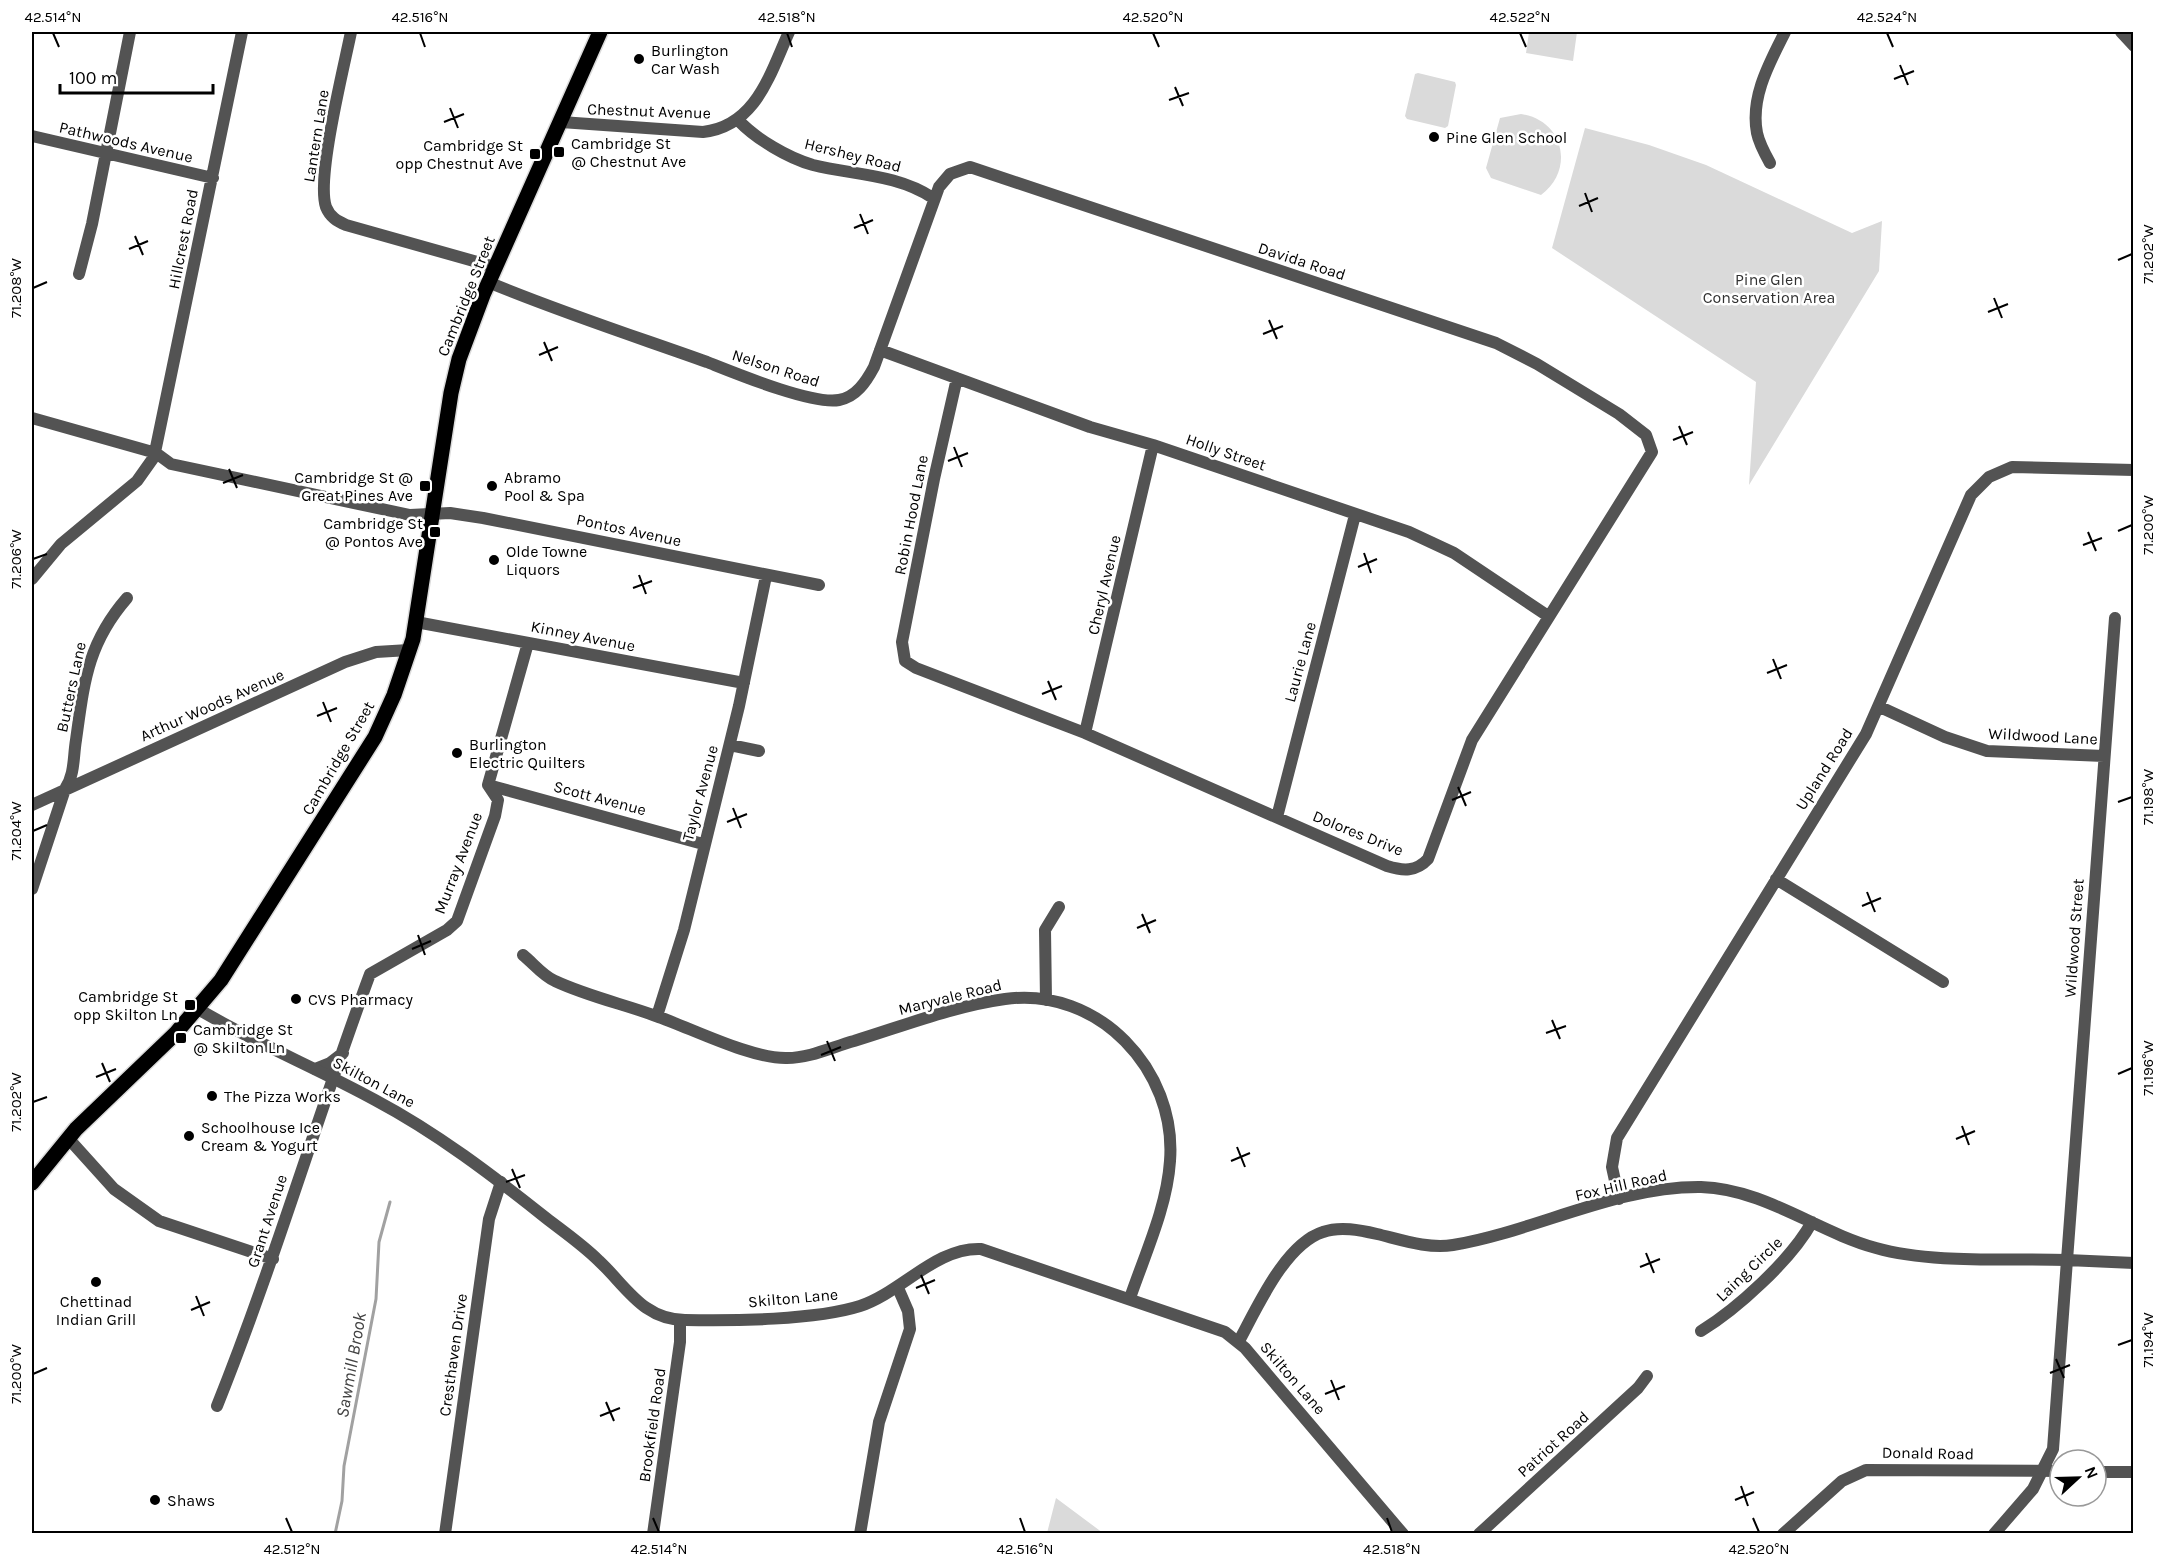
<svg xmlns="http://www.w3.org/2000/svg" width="2165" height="1565" font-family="Karla,sans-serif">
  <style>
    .green { fill: #dadada }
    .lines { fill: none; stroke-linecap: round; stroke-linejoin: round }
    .stream { stroke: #a1a1a1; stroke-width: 3 }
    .primary-casing { stroke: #dbdbdb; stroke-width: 18 }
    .minor { stroke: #535353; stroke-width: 12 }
    .tertiary { stroke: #535353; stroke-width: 12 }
    .primary { stroke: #000; stroke-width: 15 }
    .ticks { fill: none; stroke: #000; stroke-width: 2 }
    .poi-dot { fill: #000; stroke: #fff; stroke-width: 2 }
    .labels { text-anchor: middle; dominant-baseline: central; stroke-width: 5; stroke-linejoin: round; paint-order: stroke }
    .poi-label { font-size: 16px; fill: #000; stroke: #fff; text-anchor: start }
    .street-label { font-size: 16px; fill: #000; stroke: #fff }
    .park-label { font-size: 16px; fill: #313131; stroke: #fff }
    .water-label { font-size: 18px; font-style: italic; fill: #424242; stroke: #fff }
    .neatline { fill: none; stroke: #000; stroke-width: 2 }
    .ticks-label { font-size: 15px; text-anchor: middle; fill: #000 }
  </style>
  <rect width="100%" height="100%" fill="#fff"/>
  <path class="green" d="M1529,32h48l-4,29 -47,-8z
    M1418,73l37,9 1,3 -8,41 -3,2 -38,-9 -2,-3 10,-42z
    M1521,114c43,6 54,56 20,81l-50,-17 -5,-10 14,-50z
    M1585,128l64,17 57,20 146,68 30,-12 -3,50 -130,214 7,-103 -204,-134z
    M1056,1498l47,35h-56z"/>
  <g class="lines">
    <path class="stream" d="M335,1534l7,-33 2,-35 32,-167 3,-57 11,-40"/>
    <g class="primary-casing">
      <path id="primary" d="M32,1183l44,-54 99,-95 46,-54 154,-243 19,-42 19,-56 38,-246 8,-34 24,-64 117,-263"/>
    </g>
    <path class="minor" d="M351,32c-7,35 -35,146 -25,175 4,10 11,14 20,18l149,42
      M2121,32l13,14
      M738,120c18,19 50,38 75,45 40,10 84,9 120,33
      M561,122l142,10c53,-6 67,-58 86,-100
      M32,136l181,42
      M1770,163c-5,-9 -11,-20 -13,-30 -7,-36 13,-71 28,-101
      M79,274l13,-50 38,-192
      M488,282c72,30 146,54 219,80 28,11 105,43 132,38 17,-3 27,-18 35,-33l65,-180 11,-13 20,-7 526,176 41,21 82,50 27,21 6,17 -180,288 -44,119c-12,13 -25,12 -41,7l-302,-133 -169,-65 -11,-7 -3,-19 32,-163 23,-101
      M880,350l210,77 63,18 256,87 45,21 94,63
      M32,418l124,35 15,11 239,51 40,-2 33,5 336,67
      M32,579l29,-35 76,-63 17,-24 88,-425
      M416,622l328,61
      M1880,707l65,30 42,14 117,5
      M1085,733l68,-288
      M730,745l29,6
      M488,785l215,59
      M488,785l40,-142
      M32,805l313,-143 31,-10 33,-2
      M1277,817l78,-302
      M1776,879l167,103
      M32,889l33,-100c10,-15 8,-31 11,-49 8,-57 11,-96 51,-142
      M523,955c10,8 20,21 32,26 32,15 68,23 101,35 35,12 95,43 131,42 23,0 45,-11 67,-17 49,-15 100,-35 151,-42 93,-13 172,71 165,162 -3,46 -25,93 -40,137
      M1046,1000l-1,-70 14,-23
      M657,1016l27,-86 55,-224 27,-130
      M315,1069l15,-6 13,-10
      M68,1138l46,51 45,32 114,38
      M1619,1199l-7,-32 5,-29 249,-404 105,-239 18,-18 23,-10 122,3
      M1701,1331c36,-22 90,-71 111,-109
      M1239,1341c18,-33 46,-97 84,-109 17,-6 37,-2 54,2 25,6 51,15 76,11 83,-14 163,-59 248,-58 64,2 116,45 175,61 56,16 132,10 191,12l48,-642
      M217,1406c57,-142 100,-289 153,-432l77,-44 10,-9 38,-105 3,-16 -10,-15
      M2096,1472h38
      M445,1534l44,-315 12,-37
      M653,1534l27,-192v-22
      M860,1534l19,-112 31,-93 -2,-18 -10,-23
      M1479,1534l159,-146 9,-12
      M1783,1534l59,-53 24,-11 194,1"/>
    <path class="tertiary" d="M198,1009c57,34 119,59 177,91 62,33 117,75 171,118 18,14 37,27 53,43 27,25 44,59 86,59 48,1 131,0 175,-14 42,-14 76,-59 121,-57l244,83 20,16 158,186
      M1994,1534l39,-45 20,-40 14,-189 67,3"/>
    <use href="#primary" class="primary"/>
  </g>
  <path class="ticks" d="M53,33l6,14M420,33l5,14M787,33l5,14M1153,33l6,14M1520,33l6,14M1887,33l6,14M1900,65l8,20M1894,79l20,-8M1175,87l8,19M1169,100l20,-7M450,108l8,20M444,122l20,-8M1585,193l7,19M1579,206l19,-8M860,214l8,20M854,228l19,-8M135,236l8,19M129,249l19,-8M2118,260l14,-6M33,288l14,-6M1994,298l8,20M1988,312l20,-8M1269,320l8,19M1263,334l20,-8M544,342l8,19M539,355l19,-8M1679,426l8,19M1673,440l20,-8M954,447l8,20M948,461l20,-8M229,469l8,19M223,483l20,-8M2118,531l14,-6M2088,532l8,19M2083,545l19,-7M1364,553l7,20M33,559l14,-5M1358,567l19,-8M639,575l7,19M633,588l19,-7M1773,659l8,20M1767,673l20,-8M1048,681l8,19M1042,694l20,-8M323,702l8,20M317,716l20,-8M1458,787l8,19M1452,800l19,-8M2118,802l14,-5M733,808l8,20M727,822l20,-8M33,831l14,-6M1867,892l8,20M1862,906l19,-8M1142,914l8,19M1137,928l19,-8M418,935l7,20M412,949l19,-8M1552,1020l8,19M1546,1033l20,-7M827,1041l8,20M821,1055l20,-8M102,1063l8,19M2118,1074l14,-6M96,1077l20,-8M33,1102l14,-5M1962,1126l7,19M1956,1139l19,-8M1237,1147l8,20M1231,1161l19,-8M512,1169l8,19M506,1182l19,-7M1646,1253l8,20M1640,1267l20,-8M921,1275l8,19M916,1288l19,-8M196,1296l8,20M191,1310l19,-8M2118,1345l14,-5M2056,1359l8,19M2050,1373l20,-8M33,1374l14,-6M1331,1380l8,20M1325,1394l20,-8M606,1402l8,19M600,1416l20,-8M1741,1486l7,20M1735,1500l19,-8M286,1518l6,14M653,1518l6,14M1020,1518l5,14M1387,1518l5,14M1753,1518l6,14"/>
  <g class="poi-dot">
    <circle cx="639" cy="59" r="6"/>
    <circle cx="1434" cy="137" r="6"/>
    <rect x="553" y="146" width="12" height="12" rx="3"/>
    <rect x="529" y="148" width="12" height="12" rx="3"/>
    <rect x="419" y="480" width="12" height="12" rx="3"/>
    <circle cx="492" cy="486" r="6"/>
    <rect x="429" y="526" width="12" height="12" rx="3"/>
    <circle cx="494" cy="560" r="6"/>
    <circle cx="457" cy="753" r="6"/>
    <circle cx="296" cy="999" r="6"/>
    <rect x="184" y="999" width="12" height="12" rx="3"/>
    <rect x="175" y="1032" width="12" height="12" rx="3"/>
    <circle cx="212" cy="1096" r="6"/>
    <circle cx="189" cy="1136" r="6"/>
    <circle cx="96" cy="1282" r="6"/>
    <circle cx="155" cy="1500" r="6"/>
  </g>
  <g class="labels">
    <g class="poi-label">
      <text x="651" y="50">Burlington<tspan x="651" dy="18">Car Wash</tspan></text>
      <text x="1446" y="137">Pine Glen School</text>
      <text x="571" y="143">Cambridge St<tspan x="571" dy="18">@ Chestnut Ave</tspan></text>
      <text x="523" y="145" text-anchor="end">Cambridge St<tspan x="523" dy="18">opp Chestnut Ave</tspan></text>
      <text x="413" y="477" text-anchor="end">Cambridge St @<tspan x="413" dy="18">Great Pines Ave</tspan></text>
      <text x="504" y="477">Abramo<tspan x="504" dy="18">Pool &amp; Spa</tspan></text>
      <text x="423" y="523" text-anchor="end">Cambridge St<tspan x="423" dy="18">@ Pontos Ave</tspan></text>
      <text x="506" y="551">Olde Towne<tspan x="506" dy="18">Liquors</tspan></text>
      <text x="469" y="744">Burlington<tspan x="469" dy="18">Electric Quilters</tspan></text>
      <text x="178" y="996" text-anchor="end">Cambridge St<tspan x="178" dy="18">opp Skilton Ln</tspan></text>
      <text x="308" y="999">CVS Pharmacy</text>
      <text x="193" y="1029">Cambridge St<tspan x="193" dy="18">@ Skilton Ln</tspan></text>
      <text x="224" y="1096">The Pizza Works</text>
      <text x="201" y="1127">Schoolhouse Ice<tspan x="201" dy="18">Cream &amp; Yogurt</tspan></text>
      <text x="96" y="1301" text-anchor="middle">Chettinad<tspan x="96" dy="18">Indian Grill</tspan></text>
      <text x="167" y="1500">Shaws</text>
    </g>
    <g class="street-label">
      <text transform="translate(649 111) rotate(2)">Chestnut Avenue</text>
      <text transform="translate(316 136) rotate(-81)">Lantern Lane</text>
      <text transform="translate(126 142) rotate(13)">Pathwoods Avenue</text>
      <text transform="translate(853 155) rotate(14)">Hershey Road</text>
      <text transform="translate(183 239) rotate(-79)">Hillcrest Road</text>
      <text transform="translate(1302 261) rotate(18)">Davida Road</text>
      <text transform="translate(466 296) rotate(-68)">Cambridge Street</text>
      <text transform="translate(776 368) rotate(18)">Nelson Road</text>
      <text transform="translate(1226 452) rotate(19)">Holly Street</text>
      <text transform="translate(911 515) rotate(-79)">Robin Hood Lane</text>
      <text transform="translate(629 530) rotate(12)">Pontos Avenue</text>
      <text transform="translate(1104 585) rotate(-77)">Cheryl Avenue</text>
      <text transform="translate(583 636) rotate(11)">Kinney Avenue</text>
      <text transform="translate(1300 662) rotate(-75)">Laurie Lane</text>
      <text transform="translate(71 687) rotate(-78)">Butters Lane</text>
      <text transform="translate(212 705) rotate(-24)">Arthur Woods Avenue</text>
      <text transform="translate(2043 736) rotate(3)">Wildwood Lane</text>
      <text transform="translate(338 758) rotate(-60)">Cambridge Street</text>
      <text transform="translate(1824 769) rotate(-58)">Upland Road</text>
      <text transform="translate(700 793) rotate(-75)">Taylor Avenue</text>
      <text transform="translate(600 798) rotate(15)">Scott Avenue</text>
      <text transform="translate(1358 833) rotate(22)">Dolores Drive</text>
      <text transform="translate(458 863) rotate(-69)">Murray Avenue</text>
      <text transform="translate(2074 938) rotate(-86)">Wildwood Street</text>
      <text transform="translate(950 997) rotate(-14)">Maryvale Road</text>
      <text transform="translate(374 1082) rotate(28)">Skilton Lane</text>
      <text transform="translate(1621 1185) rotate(-13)">Fox Hill Road</text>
      <text transform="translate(267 1221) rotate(-72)">Grant Avenue</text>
      <text transform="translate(1749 1269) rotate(-44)">Laing Circle</text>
      <text transform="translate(793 1298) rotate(-5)">Skilton Lane</text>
      <text transform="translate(453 1355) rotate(-82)">Cresthaven Drive</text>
      <text transform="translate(1293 1378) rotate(49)">Skilton Lane</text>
      <text transform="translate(652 1425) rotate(-82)">Brookfield Road</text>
      <text transform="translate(1553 1444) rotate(-42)">Patriot Road</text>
      <text transform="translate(1928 1453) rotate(1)">Donald Road</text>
    </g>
    <g class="park-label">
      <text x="1769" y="279">Pine Glen<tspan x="1769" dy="18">Conservation Area</tspan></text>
    </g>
    <g class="water-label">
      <text transform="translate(351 1365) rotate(-80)">Sawmill Brook</text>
    </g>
  </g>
  <rect width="2165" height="1565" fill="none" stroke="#ffffff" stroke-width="66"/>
  <g transform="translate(2078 1478) rotate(68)"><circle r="28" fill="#ffffff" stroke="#999999" stroke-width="1.5"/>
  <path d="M0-4.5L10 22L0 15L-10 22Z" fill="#000000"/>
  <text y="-9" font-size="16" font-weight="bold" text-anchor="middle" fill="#000000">N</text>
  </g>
  <path d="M60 84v9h153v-9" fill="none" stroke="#000000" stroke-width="3"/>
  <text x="69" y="84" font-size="18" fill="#000000" stroke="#ffffff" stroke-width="4.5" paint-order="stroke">100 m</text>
  <rect x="33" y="33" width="2099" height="1499" class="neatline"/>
  <g class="ticks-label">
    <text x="53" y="22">42.514°N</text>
    <text x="420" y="22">42.516°N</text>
    <text x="787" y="22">42.518°N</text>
    <text x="1153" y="22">42.520°N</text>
    <text x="1520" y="22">42.522°N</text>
    <text x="1887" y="22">42.524°N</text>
    <text transform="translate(2148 254) rotate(-90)" y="5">71.202°W</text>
    <text transform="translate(16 288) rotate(-90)" y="5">71.208°W</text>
    <text transform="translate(2148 525) rotate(-90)" y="5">71.200°W</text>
    <text transform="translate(16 559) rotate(-90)" y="5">71.206°W</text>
    <text transform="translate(2148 797) rotate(-90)" y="5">71.198°W</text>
    <text transform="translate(16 831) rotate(-90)" y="5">71.204°W</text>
    <text transform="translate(2148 1068) rotate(-90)" y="5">71.196°W</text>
    <text transform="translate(16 1102) rotate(-90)" y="5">71.202°W</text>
    <text transform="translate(2148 1340) rotate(-90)" y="5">71.194°W</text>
    <text transform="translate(16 1374) rotate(-90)" y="5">71.200°W</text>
    <text x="292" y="1554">42.512°N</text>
    <text x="659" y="1554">42.514°N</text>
    <text x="1025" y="1554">42.516°N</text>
    <text x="1392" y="1554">42.518°N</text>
    <text x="1759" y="1554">42.520°N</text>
  </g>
</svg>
